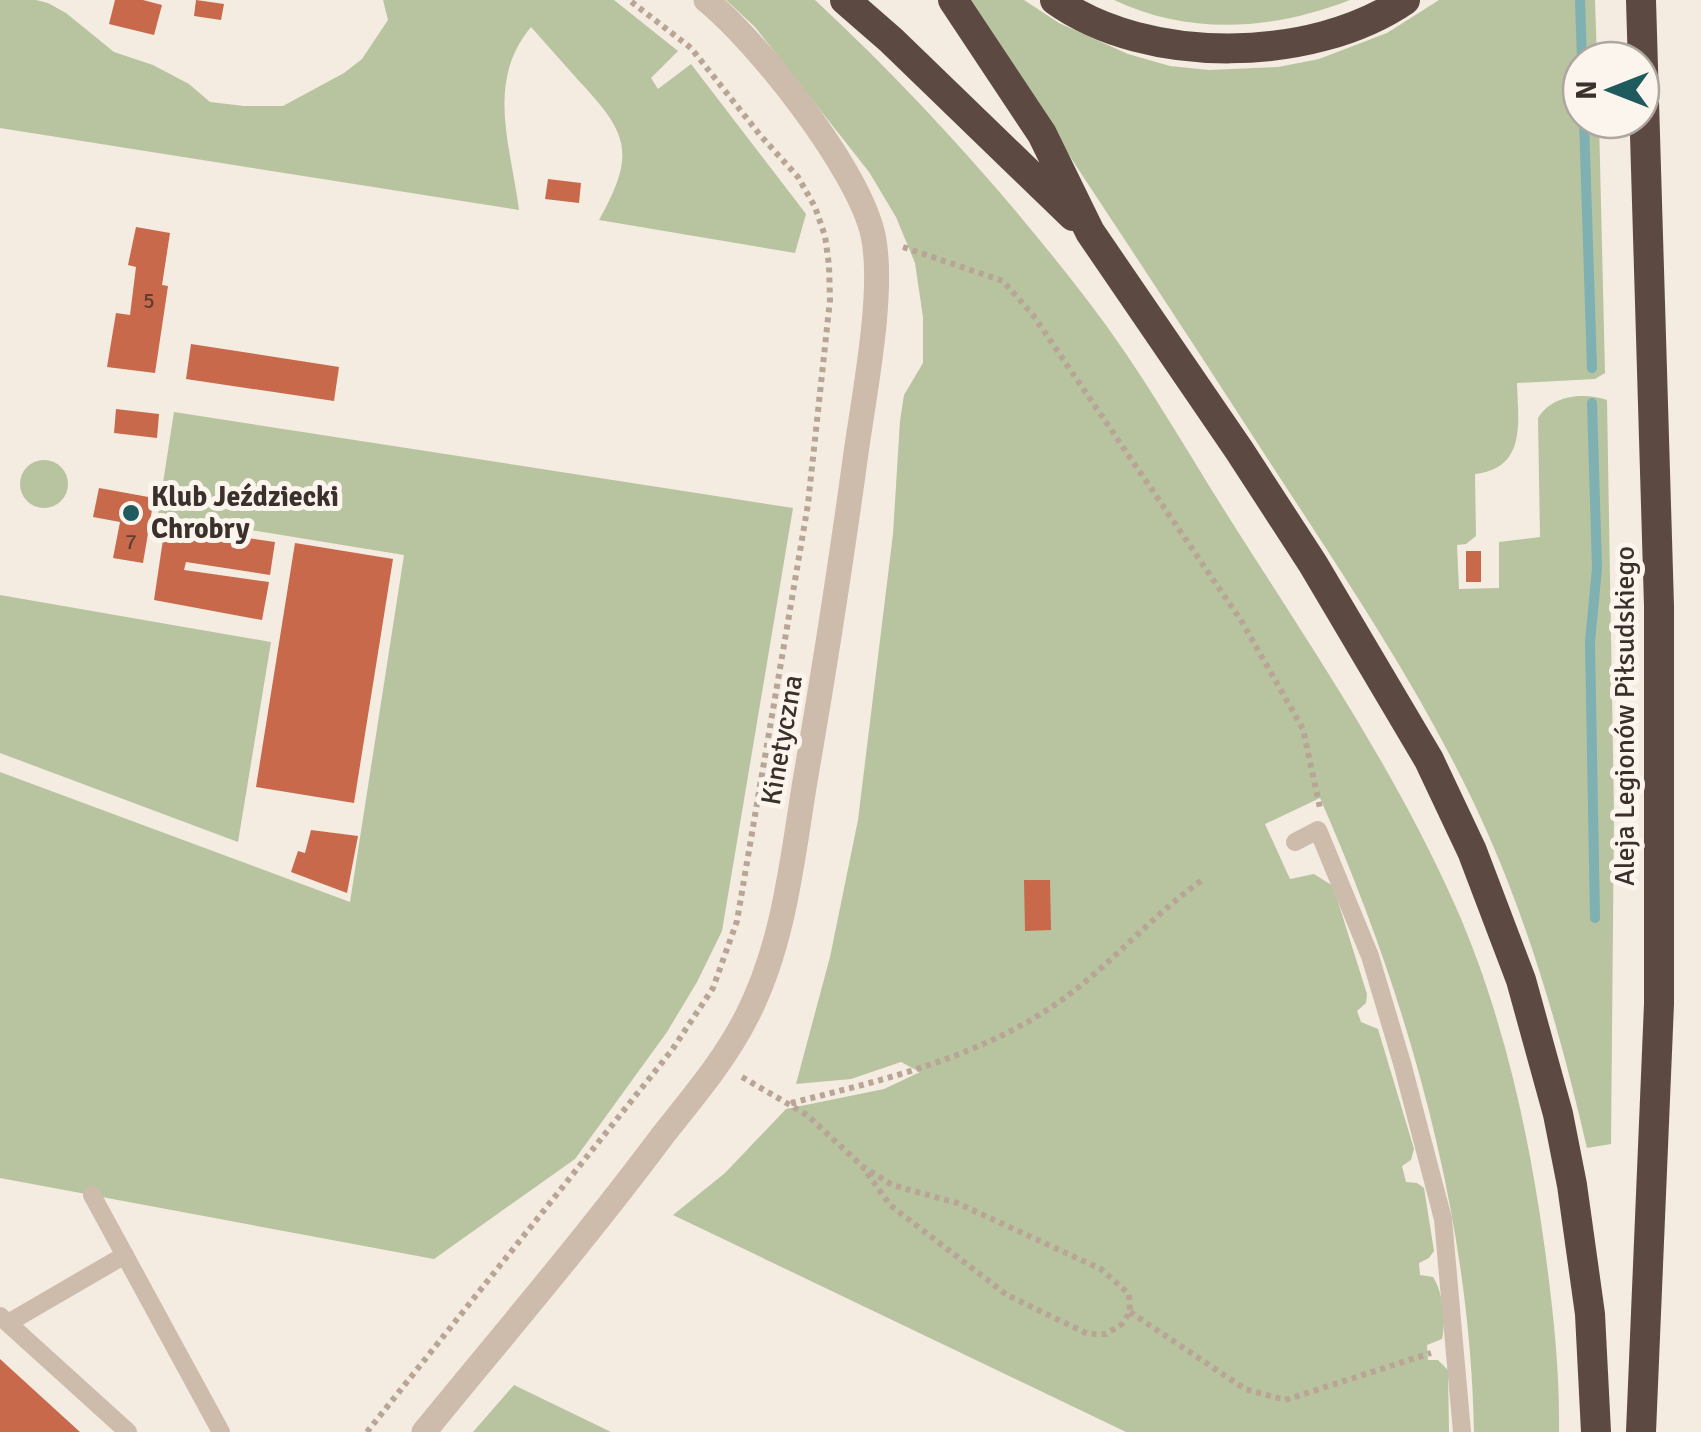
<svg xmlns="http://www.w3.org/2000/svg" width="1701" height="1432" font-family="Signika,sans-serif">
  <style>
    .green { fill: #b8c4a0 }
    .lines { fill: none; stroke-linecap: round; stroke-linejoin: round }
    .stream { stroke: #7fb0b2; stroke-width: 10 }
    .building { fill: #c8694b }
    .path { stroke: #b9a596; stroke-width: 6; stroke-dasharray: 5 5; stroke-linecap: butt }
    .lane { stroke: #cdbbac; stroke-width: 18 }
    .street { stroke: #cdbbac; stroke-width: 25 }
    .highway { stroke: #5c4a42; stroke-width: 30 }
    .poi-dot { fill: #1f5a5e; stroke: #fbf5ee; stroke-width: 4 }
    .labels { text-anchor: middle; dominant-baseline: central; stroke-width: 10; stroke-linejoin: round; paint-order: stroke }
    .number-label { font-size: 22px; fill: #5e3e33 }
    .poi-label { font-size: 28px; font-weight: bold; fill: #3b302b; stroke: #fbf5ee; text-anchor: start }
    .street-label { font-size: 28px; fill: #3b302b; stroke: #fbf5ee }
  </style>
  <rect width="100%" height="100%" fill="#f4ebe1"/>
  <path class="green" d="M0,0h36l12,3 18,10 48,39 39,13 36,19 21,18 34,4h39l61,-33 18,-14 26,-39 -5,-20h231l64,51 -27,27 7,11 33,-25 115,150 -11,39 -196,-33c37,-66 30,-86 -20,-139 -16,-18 -32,-36 -48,-54 -46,55 -20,119 -12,183l-519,-82z
    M726,0h89c100,93 190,193 273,301 54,70 98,149 145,223 79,124 162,246 222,381 48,109 74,227 90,345 8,60 15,121 14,182h-85c-4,-218 -67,-436 -154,-634l-55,26 25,55 24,-5 19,12 34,108 -1,9 -9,8 4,11 17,7 36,120 -3,11 -9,6 4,16 11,1 7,5 10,63 -5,7 -10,5 1,12 13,2c10,15 13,44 9,62l-15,6 1,15h10l10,10 1,62h-323l-453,-217 52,-42 61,-64 98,-20 36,-17 -19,-10 -50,17 -55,5 34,-127 28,-137 35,-286 7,-113 4,-26 19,-32v-46l-8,-54 -19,-46 -27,-45 -114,-145z
    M966,0h58l35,23 69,31 42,12 39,4 69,-3 41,-8 68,-26 52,-33h156l2,60h-16v60h18l6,253 -10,6 -78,4c1,39 10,85 -42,91l1,62 -10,8 -9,1 2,44 40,-1v-46l41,-5 -2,-119c14,-23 45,-26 69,-18l7,413 -3,331 -24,4c-28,-121 -62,-239 -116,-351 -57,-118 -131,-227 -202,-336 -100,-155 -201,-308 -303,-461z
    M1114,0h236c-77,30 -160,36 -236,0z
    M174,412l619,96 -71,423 -25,51 -30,50 -92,127 -141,100 -434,-81v-406l350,130 54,-347 -246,-40z
    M20 484a24 24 0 1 1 48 0a24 24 0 1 1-48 0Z
    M0,595l271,47 -33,200 -238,-89z
    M514,1385l97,47h-138z"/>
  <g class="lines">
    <path class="stream" d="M1580,0l2,60
      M1584,120l8,248
      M1592,403l5,165 -7,74 5,276"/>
  </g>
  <path class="building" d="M115,0h28l19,5 -8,30 -45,-11z
    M196,0l28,4 -3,16 -27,-4z
    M548,179l33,4 -2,20 -34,-4z
    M136,227l34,6 -8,52 6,1 -13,87 -48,-6 9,-54 14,2 6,-48 -8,-2z
    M191,344l148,23 -5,34 -148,-22z
    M116,409l43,5 -2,24 -43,-5z
    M99,488l55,10 -11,65 -30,-5 7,-36 -27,-5z
    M165,526l110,16 -5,33 -84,-13 -2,8 85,12 -7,38 -108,-20z
    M295,543l98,16 -39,244 -98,-16z
    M1466,551h15v31h-15z
    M311,830l47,6 -11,57 -56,-21 7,-21 7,2z
    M1024,880h26l1,50 -26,1z
    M0,1359l80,73h-80z"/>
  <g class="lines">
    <path class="path" d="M903,247l100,34 30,34 209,307 61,107 17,79
      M742,1077l65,38 55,51 30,19 65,18 144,66 28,25 1,18 -8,12 -16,10h-18l-81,-39 -117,-90 -28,-39
      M791,1103c101,-25 207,-50 289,-117 42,-34 77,-74 121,-105
      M1130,1312l115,77 40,11 146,-47
      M367,1432l305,-382 41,-62 24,-67 71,-417 22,-204 -1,-35 -4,-29 -10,-29 -17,-30 -38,-42 -69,-87 -62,-48"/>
    <path class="lane" d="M1295,842l23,-12 52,126 32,107 41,156 19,213
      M92,1195l129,237
      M0,1316l128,116
      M8,1323l117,-68"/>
    <path class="street" d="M424,1432c80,-98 163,-195 239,-297 30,-38 62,-75 84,-119 37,-72 45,-155 58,-235 19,-109 36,-218 51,-328 8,-58 29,-162 17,-218 -15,-66 -114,-192 -167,-235"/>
    <path class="highway" d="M845,0l46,40 182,176
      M953,0l89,134 48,98 149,218 74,114 116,196 43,91 49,129 37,134 14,71 18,129 6,118
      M1055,0c92,66 258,63 350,0
      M1641,1432l18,-428v-398l-18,-606"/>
  </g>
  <circle class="poi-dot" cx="131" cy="513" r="10"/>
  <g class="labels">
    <g class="number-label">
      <text x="149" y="300">5</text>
      <text x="131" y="541">7</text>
    </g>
    <g class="poi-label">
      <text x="151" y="497">Klub Jeździecki<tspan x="151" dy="32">Chrobry</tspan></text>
    </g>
    <g class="street-label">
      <text transform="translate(1625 716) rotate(-90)">Aleja Legionów Piłsudskiego</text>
      <text transform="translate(782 740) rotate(-80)">Kinetyczna</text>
    </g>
  </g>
  <g transform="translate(1611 90) rotate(270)"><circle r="48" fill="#fbf5ee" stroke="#aea6a0" stroke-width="2.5"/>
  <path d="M0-8L18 38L0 25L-18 38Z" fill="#1f5a5e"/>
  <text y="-15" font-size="28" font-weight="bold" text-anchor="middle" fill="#3b302b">N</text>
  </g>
</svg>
